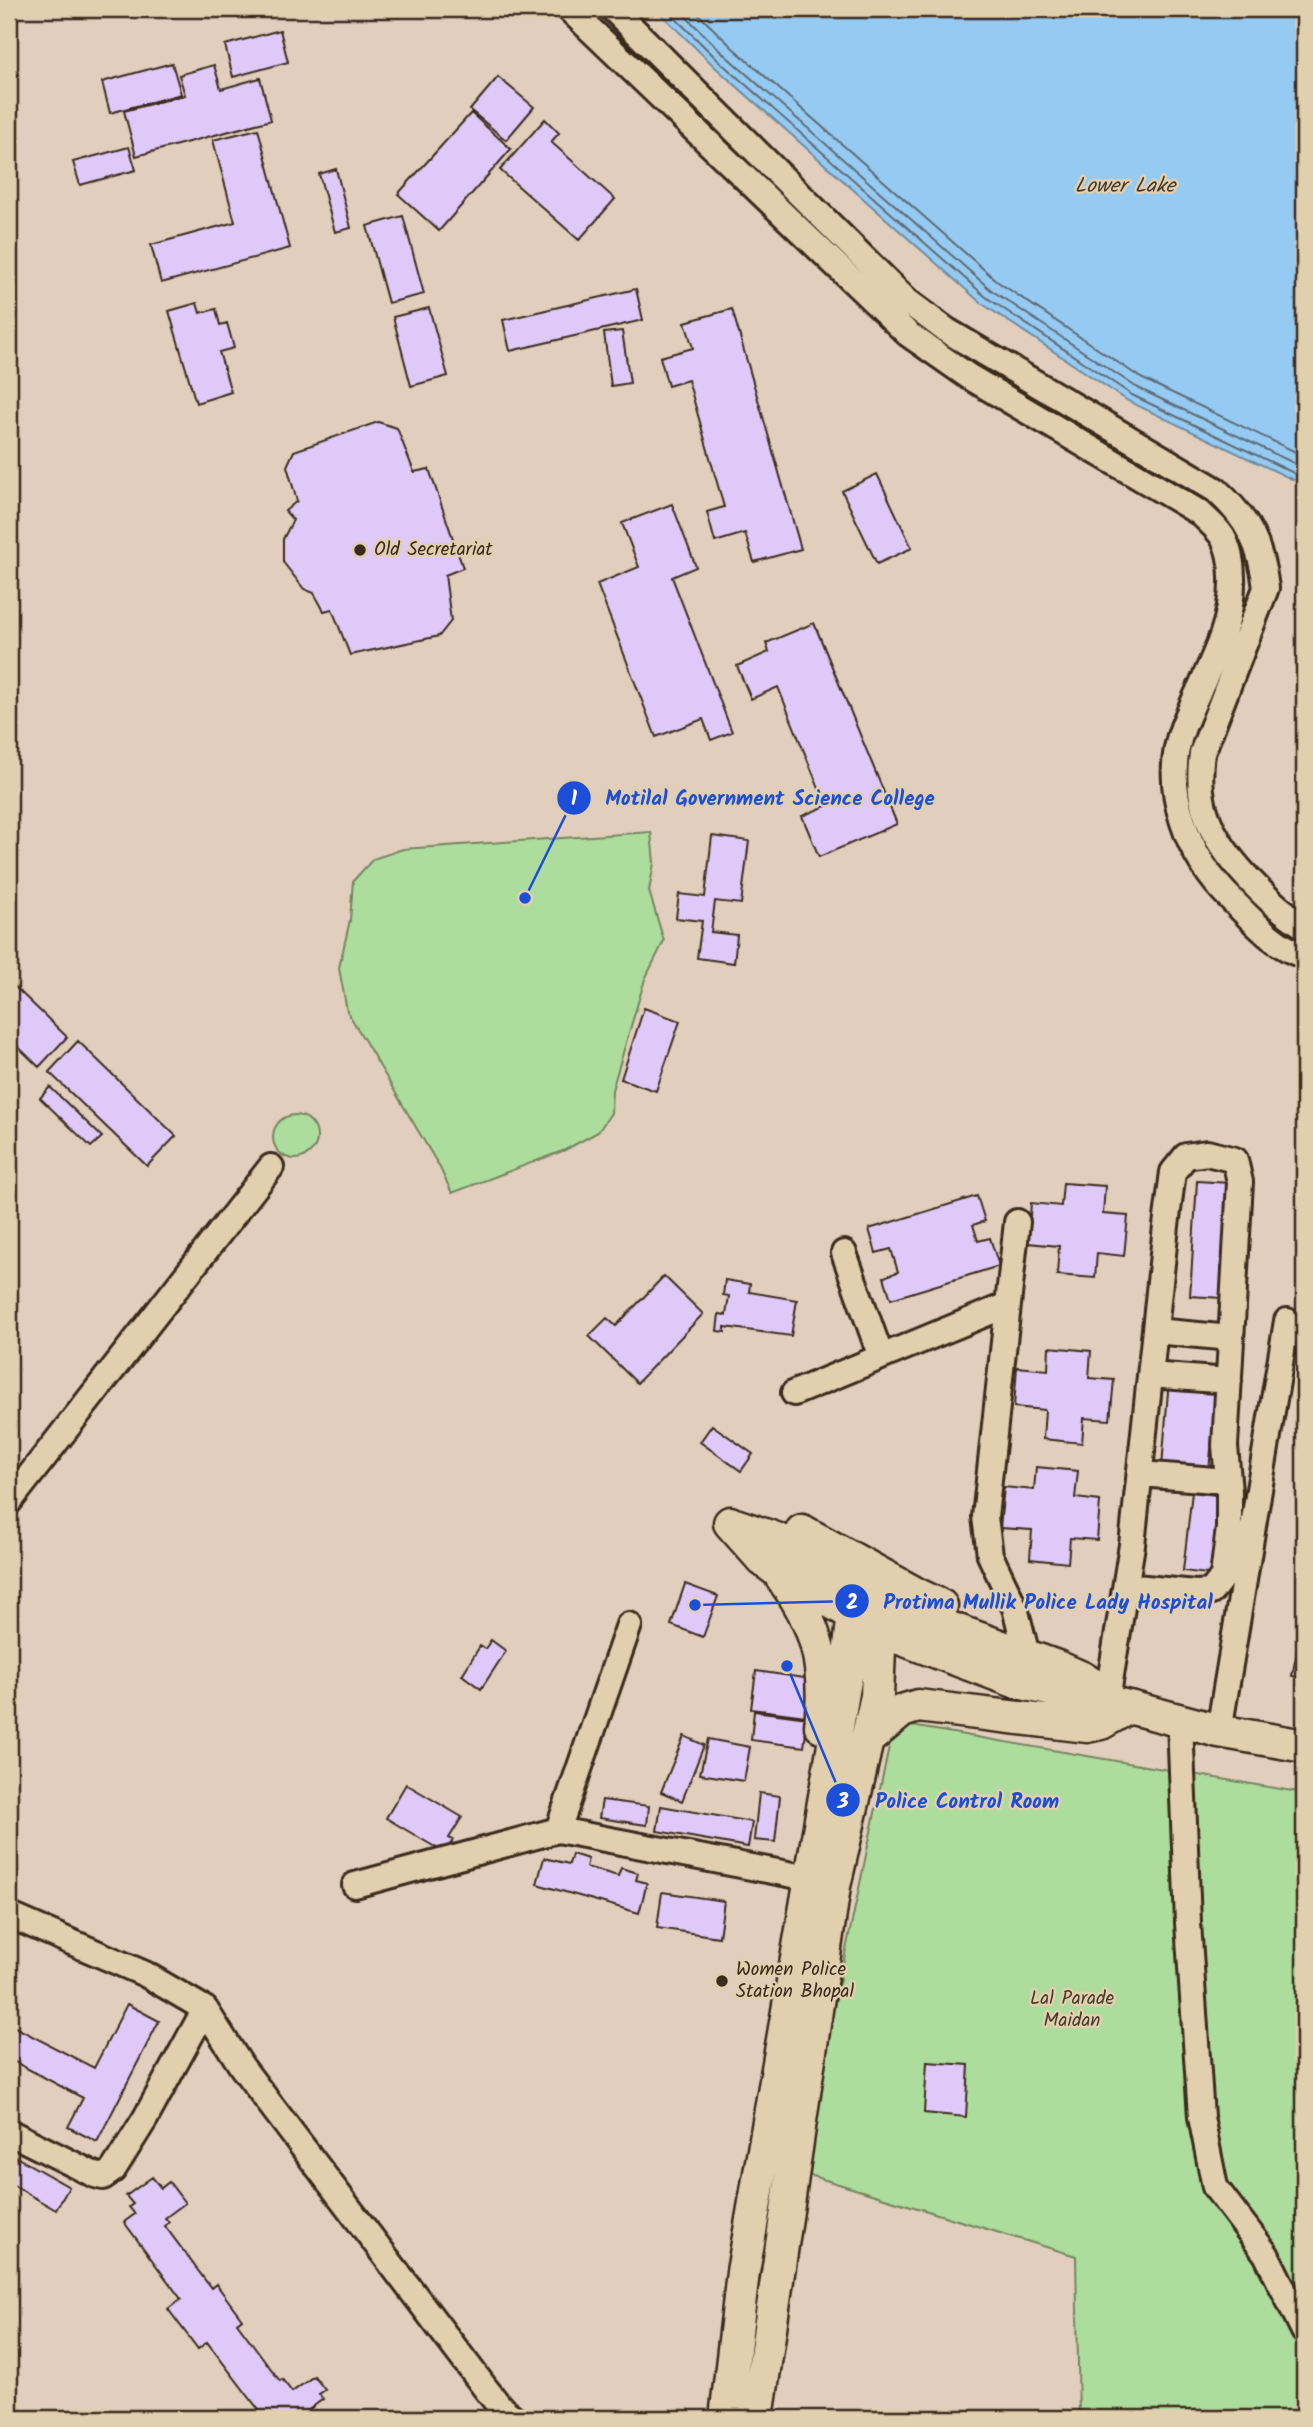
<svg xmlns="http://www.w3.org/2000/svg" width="1313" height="2427" font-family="Kalam,sans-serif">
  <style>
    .green { fill: #addd9d; stroke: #74845e; stroke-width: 2 }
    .water { fill: #95cbf3; stroke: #718b9e; stroke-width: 2 }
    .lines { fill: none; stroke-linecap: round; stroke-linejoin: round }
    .shore { stroke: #5f6a73; stroke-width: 2 }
    .building { fill: #e0c9f9; stroke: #3b2a1e; stroke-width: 2 }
    .minor-casing { stroke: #3b2a1e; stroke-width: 30 }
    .major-casing { stroke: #3b2a1e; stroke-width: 37 }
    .minor { stroke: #e1cfad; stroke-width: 24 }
    .major { stroke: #e1cfad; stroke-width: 32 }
    .poi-dot { fill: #3b2a1e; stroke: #e1cfad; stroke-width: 2.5 }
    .labels { text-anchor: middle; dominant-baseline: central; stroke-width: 5; stroke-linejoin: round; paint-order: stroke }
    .poi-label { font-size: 19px; fill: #3b2a1e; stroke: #e1cfad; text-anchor: start }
    .park-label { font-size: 19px; fill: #463c2b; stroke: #e1cfad }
    .water-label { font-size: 21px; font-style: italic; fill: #443a33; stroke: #e1cfad }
    .leader { fill: none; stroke: #1d4ed8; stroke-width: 2.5 }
    .callout-dot { fill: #1d4ed8; stroke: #e1cfad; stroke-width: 2.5 }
    .mark-label { font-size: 21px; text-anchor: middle; font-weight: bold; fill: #fff }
    .callout-label { font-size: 21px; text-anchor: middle; font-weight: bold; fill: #1d4ed8; stroke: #e1cfad; stroke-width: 5; stroke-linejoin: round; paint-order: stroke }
  </style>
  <rect width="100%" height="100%" fill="#e1cebc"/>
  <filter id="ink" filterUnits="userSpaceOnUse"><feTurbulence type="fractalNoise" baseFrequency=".0143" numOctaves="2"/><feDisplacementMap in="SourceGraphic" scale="14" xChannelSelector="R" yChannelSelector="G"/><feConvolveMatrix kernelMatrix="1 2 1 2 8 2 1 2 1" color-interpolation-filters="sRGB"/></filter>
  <g filter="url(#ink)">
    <path class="green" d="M651,832l3,31 -5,28 15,50 -19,38 -33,111 -1,23 -13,19 -33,18 -113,43 -13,-27 -92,-155 -8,-43 11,-48 3,-39 20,-22 30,-10z
      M273 1137a22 22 0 1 1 44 0a22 22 0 1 1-44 0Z
      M894,1723l410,70v625h-225l-3,-162 -277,-84z"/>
    <path class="water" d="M656,9h648v476l-176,-84 -147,-98 -266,-236z"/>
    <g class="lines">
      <path class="shore" d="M666,9l54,53 266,235 146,98 172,83
        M678,9l48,47 265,234 145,97 168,81
        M693,9l40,39 265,234 143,96 163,78"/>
    </g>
    <path class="building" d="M280,30l8,32 -55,15 -8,-32z
      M172,63l9,31 -71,19 -8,-31z
      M214,65l7,24 39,-11 11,42 -135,36 -12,-45 61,-16 -6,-20z
      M498,77l36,30 -28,33 -36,-30z
      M471,113l40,36 -72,82 -41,-37z
      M545,119l14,14 -8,9 64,57 -36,41 -79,-70z
      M258,129l32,119 -129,35 -10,-38 84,-23 -22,-82z
      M129,147l7,23 -56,15 -7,-23z
      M336,169l15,59 -16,4 -16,-58z
      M403,216l21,78 -36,9 -21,-77z
      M636,289l7,31 -133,31 -7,-31z
      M197,303l3,10 16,-4 4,16 7,-2 7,25 -15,4 12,40 -35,11 -27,-92z
      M429,308l19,68 -37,10 -18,-69z
      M732,309l69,240 -47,13 -9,-29 -30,9 -8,-30 17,-5 -36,-127 -20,6 -8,-29 33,-9 -8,-26z
      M622,331l8,52 -19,3 -7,-53z
      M378,422l19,6 17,44 15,-3 34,99 -18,7 6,46 -12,15 -89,19 -18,-46 -8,2 -10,-18 -10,-4 -21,-27v-23l10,-19 -8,-9 12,-10 -10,-35 7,-15z
      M877,474l35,74 -35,16 -35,-73z
      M672,504l24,63 -24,10 60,155 -21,8 -8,-21 -47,18 -59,-153 42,-17 -17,-44z
      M814,623l83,201 -78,33 -17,-41 24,-10 -48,-119 -27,12 -14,-33 32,-14 -3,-9z
      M712,836l37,5 -8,63 -26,-3 -4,31 26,3 -3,28 -37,-5 5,-37 -26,-3 3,-24 26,3z
      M9,981l58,56 -28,30 -30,-29z
      M644,1008l36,13 -24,70 -35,-12z
      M78,1041l98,95 -29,30 -98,-94z
      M50,1087l52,50 -11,10 -51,-49z
      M1197,1181l32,2 -7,115 -32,-2z
      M1063,1183l42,3 -2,28 25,2 -4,40 -27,-3 -2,25 -38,-3 2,-29 -31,-3 3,-40 30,3z
      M977,1196l8,25 -12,4 5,16 12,-3 9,28 -108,33 -7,-22 14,-5 -7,-23 -15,4 -7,-24z
      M664,1276l39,38 -66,69 -48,-47 18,-18 9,8z
      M725,1280l25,4 -1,8 48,8 -6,36 -66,-9v5l-8,-1 2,-17 7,1 3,-19 -6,-1z
      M1049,1347l42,4 -2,27 25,2 -4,40 -26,-2 -2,25 -39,-4 2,-29 -31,-3 3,-40 31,3z
      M1169,1379l48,4 -8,88 -47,-4z
      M712,1425l41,29 -12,17 -41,-29z
      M1036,1467l42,4 -3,27 25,3 -3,39 -27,-2 -2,25 -38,-4 2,-29 -32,-2 4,-41 30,3z
      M1192,1492l32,4 -9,79 -32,-4z
      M685,1584l33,12 -15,41 -32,-12z
      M1301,1633l3,1v44l-12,-2z
      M491,1640l15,11 -25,38 -19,-14 18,-29 5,3z
      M756,1671l55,8 -5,37 -55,-7z
      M754,1711l54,7 -4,29 -53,-7z
      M684,1736l20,9 -22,56 -21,-9z
      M708,1739l42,8 -6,34 -44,-7z
      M406,1784l56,33 -13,21 4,2 -8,13 -59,-35z
      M759,1793l21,3 -5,46 -21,-2z
      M602,1800l47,6 -2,19 -48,-7z
      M661,1806l91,16 -4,25 -91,-16z
      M572,1854l16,5 -2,8 32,9 3,-8 17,5 -2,7 11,3 -8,30 -102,-29 7,-26 25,6z
      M662,1892l62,9 -5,36 -62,-9z
      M127,2004l32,17 -62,121 -29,-15 15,-29 -74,-39v-35l85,44z
      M927,2062l42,3 -3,52 -42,-4z
      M9,2153l60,34 -13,23 -47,-27z
      M152,2177l9,11 8,-6 16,21 -20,15 4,4 -4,4 46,62 5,-4 26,35 -5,4 43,58 2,-2 10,13 22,-16 11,14 -6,4 4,5 -25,19h-33l-58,-76 -9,7 -30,-40 13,-10 -57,-77 11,-8 -6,-7 4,-3 -7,-8z"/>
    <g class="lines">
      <g class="minor-casing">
        <path id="minor" d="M569,9l339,325 60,42 232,137c7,7 16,14 22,23 7,11 10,28 10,41 2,54 -30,101 -49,150 -23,61 5,131 50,174 18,18 45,49 71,54
          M613,9l294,292 39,29 270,160c32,29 45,55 50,98l-64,165c-3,22 -3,43 5,64 14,39 63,88 97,109
          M1017,1222l-32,295 5,38 25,53 9,35
          M844,1253l37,104
          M1155,1331l76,7
          M1150,1375l79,6
          M794,1393l213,-88
          M1140,1474l87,7
          M9,1502l262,-335
          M1108,1694l24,-149 34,-319 7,-54 13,-16 21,-3 28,7 5,22 -15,264 4,45v37l-6,48 -12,16 -16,1 -69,-7
          M1180,1722l8,201 13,194 14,70 51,67 38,77
          M1219,1731l68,-410
          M558,1830l71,-205
          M355,1885l203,-55 251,48
          M9,1915l136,59 60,35 37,58 244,322 16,20 12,9
          M9,2132l86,43 8,2 10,-7 32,-51 60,-110"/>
      </g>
      <g class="major-casing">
        <path id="major" d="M730,1523l33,37 12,9 106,62 136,51 112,25 90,24 85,15
          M735,1525l41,14 105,64 176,64 25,11 19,12
          M802,1531l116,64 23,11
          M782,1578c36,47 45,89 39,148
          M867,1740l35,-29 16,-5 169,20 14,-3 28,-16
          M726,2418l17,-146 105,-609 9,-74
          M757,2418l77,-532 43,-190 4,-93"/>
      </g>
      <use href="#minor" class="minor"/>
      <use href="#major" class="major"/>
    </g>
  </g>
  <g class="poi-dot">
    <circle cx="360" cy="550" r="7"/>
    <circle cx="722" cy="1981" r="7"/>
  </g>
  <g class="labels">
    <g class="poi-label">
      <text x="374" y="550">Old Secretariat</text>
      <text x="736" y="1970">Women Police<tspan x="736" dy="22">Station Bhopal</tspan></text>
    </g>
    <g class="park-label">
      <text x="1072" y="1999">Lal Parade<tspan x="1072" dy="22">Maidan</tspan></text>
    </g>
    <g class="water-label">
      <text x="1125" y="186">Lower Lake</text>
    </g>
  </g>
  <path class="leader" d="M525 898L574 798M695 1605L852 1601M787 1666L843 1800"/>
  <g class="callout-dot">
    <circle cx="525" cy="898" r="7"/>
    <circle cx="695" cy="1605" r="7"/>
    <circle cx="787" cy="1666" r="7"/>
    <circle cx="574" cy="798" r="18"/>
    <circle cx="852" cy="1601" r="18"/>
    <circle cx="843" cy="1800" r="18"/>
  </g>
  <g class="mark-label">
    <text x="574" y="805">1</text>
    <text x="852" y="1609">2</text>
    <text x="843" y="1808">3</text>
  </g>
  <g class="callout-label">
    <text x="770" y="805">Motilal Government Science College</text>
    <text x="1048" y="1609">Protima Mullik Police Lady Hospital</text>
    <text x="967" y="1808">Police Control Room</text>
  </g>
  <rect width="1313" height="2427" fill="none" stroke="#e1cfad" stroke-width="35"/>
  <rect x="18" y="18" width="1278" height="2392" fill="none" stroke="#3b2a1e" stroke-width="2.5" filter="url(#ink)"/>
</svg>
